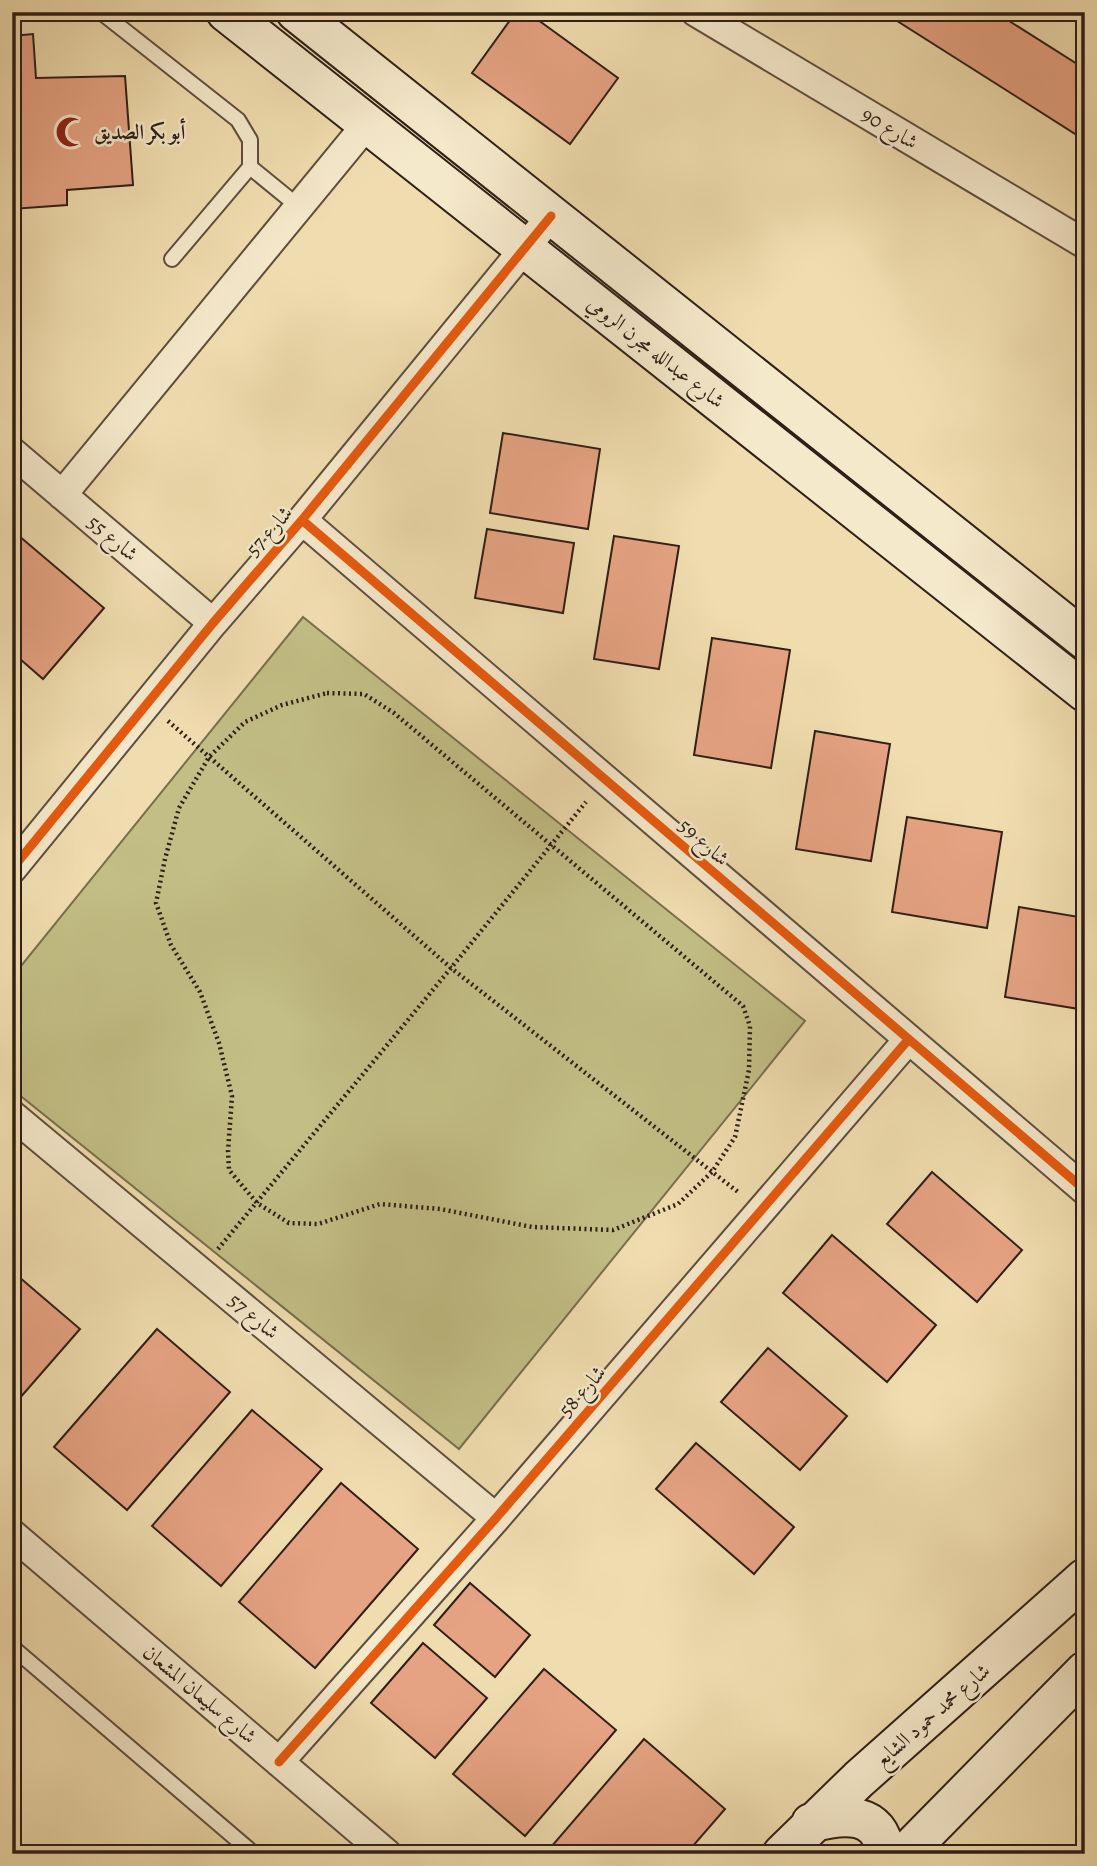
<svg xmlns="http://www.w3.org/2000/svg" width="1097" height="1866" font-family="Alegreya,Amiri,serif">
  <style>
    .green { fill: #c2be85; stroke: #786e4e; stroke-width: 2 }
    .building { fill: #e6a383; stroke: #2f1f17; stroke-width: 2 }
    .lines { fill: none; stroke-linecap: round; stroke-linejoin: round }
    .service-casing { stroke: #5f4e3d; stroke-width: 18 }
    .minor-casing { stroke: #5f4e3d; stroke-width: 32 }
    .secondary-casing { stroke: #2f1f17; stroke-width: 42 }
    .path { stroke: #2f1f17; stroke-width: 4.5; stroke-dasharray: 2 3.5; stroke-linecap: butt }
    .service { stroke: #f5e9cb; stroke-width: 14 }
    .minor { stroke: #f5e9cb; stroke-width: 28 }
    .secondary { stroke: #f5e9cb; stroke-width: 38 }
    .cycleway-casing { stroke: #f5e9cb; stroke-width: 13 }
    .cycleway { stroke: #e8590c; stroke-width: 9 }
    .labels { text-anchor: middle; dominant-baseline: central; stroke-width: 5; stroke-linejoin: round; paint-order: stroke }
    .street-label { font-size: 21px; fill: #2f1f17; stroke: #f5e9cb }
    .poi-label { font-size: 21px; font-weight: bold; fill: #2f1f17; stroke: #f5e9cb; text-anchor: start }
  </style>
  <rect width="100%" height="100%" fill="#f0ddaf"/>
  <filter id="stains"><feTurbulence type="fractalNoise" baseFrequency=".00286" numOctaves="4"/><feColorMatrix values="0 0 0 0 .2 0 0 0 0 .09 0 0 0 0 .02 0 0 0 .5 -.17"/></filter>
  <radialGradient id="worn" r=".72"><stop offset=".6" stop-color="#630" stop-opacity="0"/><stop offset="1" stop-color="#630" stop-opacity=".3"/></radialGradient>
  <path class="green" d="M303,617l502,404 -346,428 -447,-360v-112z"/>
  <path class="building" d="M516,12h11l91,66 -48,66 -98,-71z
    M883,12h112l90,57v60l-5,8z
    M33,34l3,44 89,-2 8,109 -66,5v15l-55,4v-173z
    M503,433l97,16 -12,80 -98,-16z
    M487,529l87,14 -11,70 -88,-15z
    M12,530l92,78 -61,71 -31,-27z
    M614,536l65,10 -20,123 -65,-10z
    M712,638l78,12 -19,118 -77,-13z
    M815,731l75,13 -19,117 -75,-12z
    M907,817l95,15 -15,96 -95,-16z
    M1019,907l66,11v92l-80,-13z
    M932,1172l90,78 -45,52 -90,-78z
    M832,1235l104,90 -49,57 -104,-89z
    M12,1271l68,58 -68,78z
    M157,1329l73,63 -103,118 -73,-63z
    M768,1348l79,68 -47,54 -79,-68z
    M252,1410l70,59 -101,117 -69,-60z
    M696,1443l98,84 -40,47 -98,-85z
    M341,1483l77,66 -103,119 -76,-66z
    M470,1583l60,52 -35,42 -61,-52z
    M423,1643l64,55 -52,60 -64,-55z
    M544,1669l72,61 -91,106 -72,-62z
    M644,1739l81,70 -39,45h-141z"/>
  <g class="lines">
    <g class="service-casing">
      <path id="service" d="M101,12l137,108 12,20v27l-78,92
        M250,167l49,40
        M12,1647l242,207"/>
    </g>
    <g class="minor-casing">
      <path id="minor" d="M696,12l389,232
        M12,452l201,171
        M62,495l305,-371
        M302,520l783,670
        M12,869l201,-246 89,-103 249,-304
        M12,1115l484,403
        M12,1534l375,320
        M279,1762l217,-244 412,-478"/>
    </g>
    <g class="secondary-casing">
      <path id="secondary" d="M226,12l859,680
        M296,12l789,628
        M811,1823c32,-9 70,-13 74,31
        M782,1854l77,-75 226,-201
        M905,1854l180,-183"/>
    </g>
    <path class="path" d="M327,693l37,1 30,19 349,293 7,20 -1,44 -14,67 -23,35 -34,32 -65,26 -81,-3 -92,-18 -60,-5 -62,20 -29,-1 -32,-20 -28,-33 -1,-19 4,-55 -13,-53 -19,-51 -29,-47 -15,-42 9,-44 14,-51 30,-51 36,-35 37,-17z
      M168,721l283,247 287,224
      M218,1249l233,-281 135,-166"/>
    <use href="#service" class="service"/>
    <use href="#minor" class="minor"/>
    <use href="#secondary" class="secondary"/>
    <g class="cycleway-casing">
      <path id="cycleway" d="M302,520l783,670
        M12,869l201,-246 89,-103 249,-304
        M279,1762l217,-244 412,-478"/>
    </g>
    <use href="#cycleway" class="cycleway"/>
  </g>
  <defs>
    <g id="mosque-bare" transform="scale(2.415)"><path d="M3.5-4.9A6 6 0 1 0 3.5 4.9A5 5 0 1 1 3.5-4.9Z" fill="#8f2418" stroke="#f5e9cb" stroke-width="2.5" paint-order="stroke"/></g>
  </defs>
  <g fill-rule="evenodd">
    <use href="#mosque-bare" x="71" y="132"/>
  </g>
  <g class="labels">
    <g class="street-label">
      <text transform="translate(890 128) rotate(31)">شارع 90</text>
      <text transform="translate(656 352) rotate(38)">شارع عبدالله مجرن الرومي</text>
      <text transform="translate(269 531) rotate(-49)">شارع 57</text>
      <text transform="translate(113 538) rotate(40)">شارع 55</text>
      <text transform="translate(704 842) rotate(41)">شارع 59</text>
      <text transform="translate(254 1316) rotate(40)">شارع 57</text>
      <text transform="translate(582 1391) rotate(-49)">شارع 58</text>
      <text transform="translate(200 1694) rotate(40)">شارع سليمان المشعان</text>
      <text transform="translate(932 1715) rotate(-41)">شارع محمد حمود الشايع</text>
    </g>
    <g class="poi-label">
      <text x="94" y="132">أبو بكر الصديق</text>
    </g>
  </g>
  <rect width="1097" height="1866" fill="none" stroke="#f0ddaf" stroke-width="42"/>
  <rect x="14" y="14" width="1069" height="1838" fill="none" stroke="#2f1f17" stroke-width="3.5"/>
  <rect x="21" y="21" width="1055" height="1824" fill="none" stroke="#2f1f17" stroke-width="2"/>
  <rect width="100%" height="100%" filter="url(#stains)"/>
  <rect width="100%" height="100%" fill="url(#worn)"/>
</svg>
